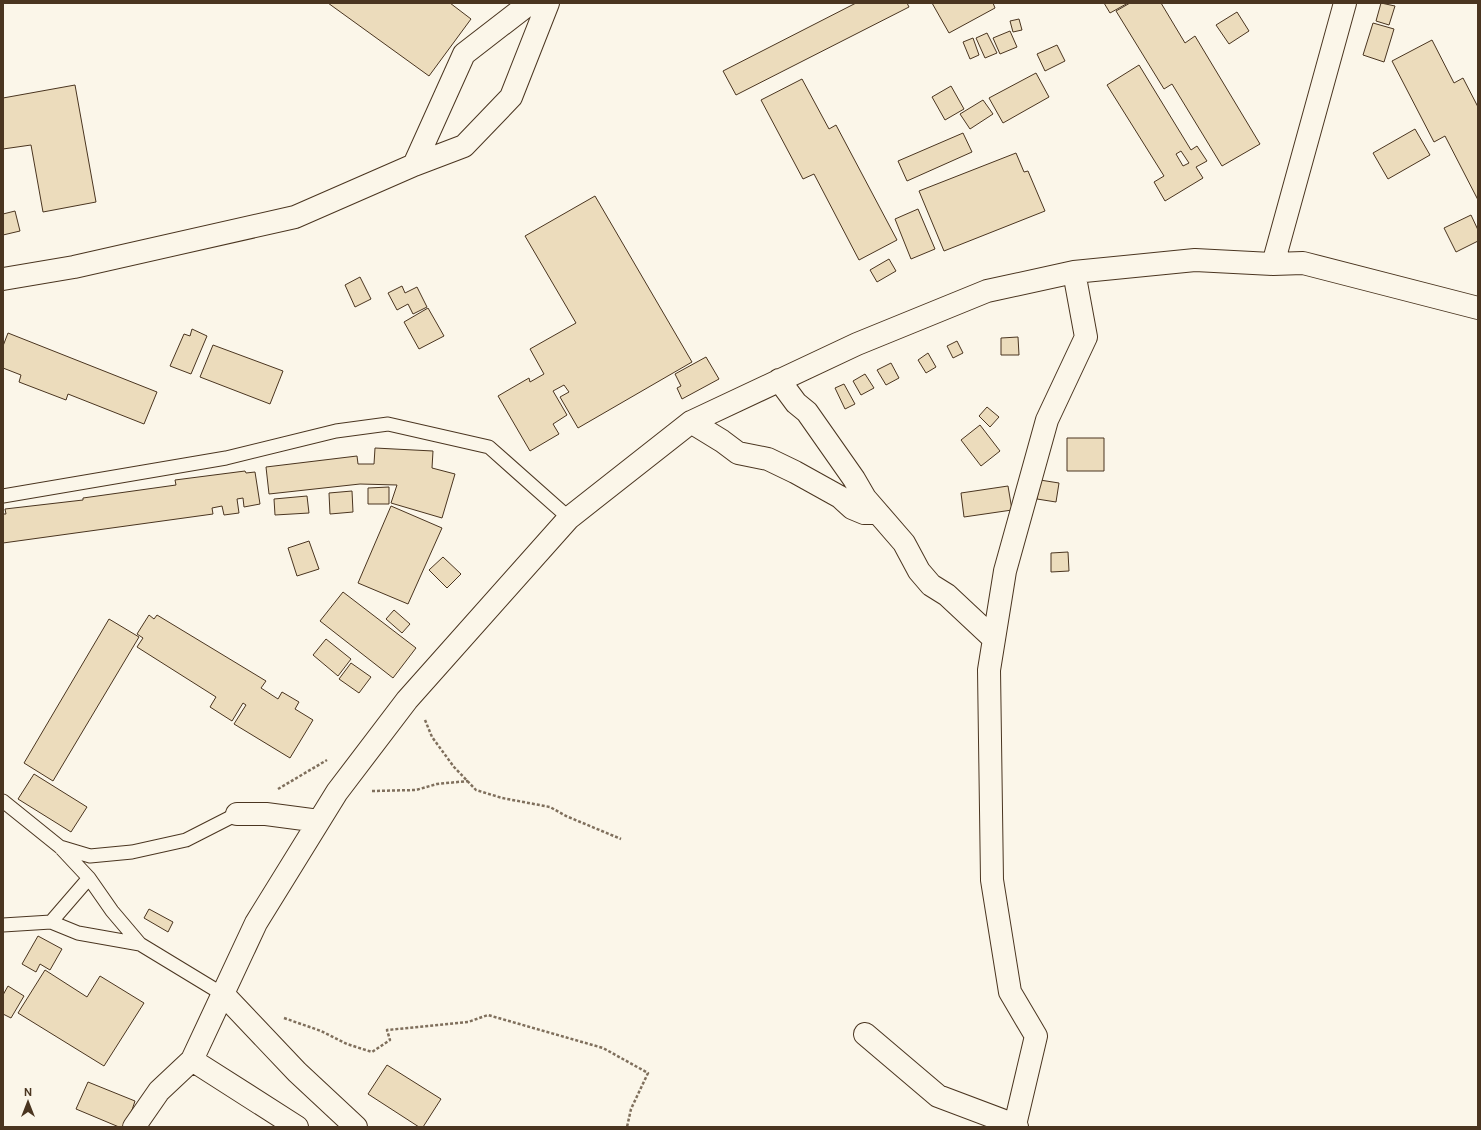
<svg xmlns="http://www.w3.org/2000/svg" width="1481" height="1130" font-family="'DM Sans',sans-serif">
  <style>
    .building { fill: #ecdcbc; stroke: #4a3520; fill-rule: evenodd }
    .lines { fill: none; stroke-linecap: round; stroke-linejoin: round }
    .service-casing { stroke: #4a3520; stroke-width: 15 }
    .minor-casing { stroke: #4a3520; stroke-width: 24 }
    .path { stroke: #7f6f5c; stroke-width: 2.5; stroke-dasharray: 3 2; stroke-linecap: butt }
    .service { stroke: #fbf6e9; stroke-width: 13 }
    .minor { stroke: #fbf6e9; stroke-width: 22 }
  </style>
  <rect width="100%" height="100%" fill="#fbf6e9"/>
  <path class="building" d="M328,3h122l21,16 -42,57z
    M856,3h51l2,4 -173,88 -13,-24z
    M932,3h61l2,5 -46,25z
    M1104,3h24l-18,10z
    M1130,3h31l24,40 10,-7 65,108 -38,22 -50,-82 -8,5 -48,-78z
    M1381,3l14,3 -6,19 -13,-4z
    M1237,12l12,19 -20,13 -13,-19z
    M1019,19l3,11 -9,2 -3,-11z
    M1373,23l21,6 -10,33 -21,-7z
    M1010,31l7,16 -17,7 -7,-16z
    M987,33l10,20 -12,5 -9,-20z
    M973,38l6,17 -9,4 -7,-17z
    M1432,40l22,43 9,-5 15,29v93l-33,-64 -11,6 -42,-81z
    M1057,45l8,16 -20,10 -8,-17z
    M1139,65l52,85 6,-4 10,15 -11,6 7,11 -38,23 -11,-19 10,-6 -57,-91zM1181,151l8,12 -6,3 -7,-12z
    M1036,73l13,24 -46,26 -14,-25z
    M802,79l27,50 7,-4 61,115 -38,20 -45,-86 -11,5 -42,-79z
    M75,85l21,117 -53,10 -12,-67 -28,4v-51z
    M951,86l13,23 -19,11 -13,-23z
    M983,100l10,14 -23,15 -10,-15z
    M1415,129l15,26 -42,24 -15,-26z
    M963,133l9,19 -65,29 -9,-20z
    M1016,153l8,19 4,-1 17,40 -101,40 -25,-60z
    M595,196l97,166 -114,66 -18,-31 9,-5 -5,-7 -11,6 14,24 -14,9 6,10 -29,17 -32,-55 31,-18 1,4 14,-8 -14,-25 46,-26 -51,-87z
    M918,209l17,40 -24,10 -16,-40z
    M15,211l5,20 -17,4v-21z
    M1471,215l7,15v11l-22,11 -12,-24z
    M889,259l7,12 -19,11 -7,-12z
    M360,277l11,22 -16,8 -10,-22z
    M402,286l3,7 12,-6 10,20 -14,7 -5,-10 -11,6 -9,-17z
    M428,308l16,28 -25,13 -15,-27z
    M192,329l15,7 -16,38 -21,-8 14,-32 6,2z
    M8,333l149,59 -13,32 -76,-30 -2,6 -47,-18 2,-7 -18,-7v-22z
    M1018,337l1,18h-18v-17z
    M957,341l6,12 -10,5 -6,-12z
    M213,345l70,26 -13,33 -70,-27z
    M928,353l8,14 -10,6 -8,-13z
    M706,357l13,22 -37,20 -5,-11 4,-2 -6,-12z
    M891,363l8,15 -13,7 -9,-15z
    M865,374l9,14 -13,7 -8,-14z
    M844,384l11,20 -10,5 -10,-21z
    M987,407l12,10 -9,10 -11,-11z
    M980,425l20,26 -19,15 -20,-26z
    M1067,438h37v33h-37z
    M375,448l58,3 -1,17 23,6 -13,44 -51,-15 6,-18 -37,-1 -91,10 -3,-27 91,-11 1,8h16z
    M245,471l1,2 9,-1 5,32 -16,3 -1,-9 -6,1 2,14 -15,2 -2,-9 -10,2 1,6 -210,29v-29h3l-1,-5 78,-9v-2l93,-13 -1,-5z
    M1040,480l19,3 -3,19 -19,-3z
    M1008,486l4,24 -48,7 -3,-24z
    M389,487v17h-21v-16z
    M352,491l1,21 -23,2 -1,-21z
    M307,496l2,17 -34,2 -1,-16z
    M391,506l51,22 -34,76 -50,-21z
    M309,541l10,28 -22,7 -9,-28z
    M1068,552l1,19 -18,1v-19z
    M443,557l18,17 -14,14 -18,-18z
    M343,592l73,56 -23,30 -73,-57z
    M394,610l16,14 -8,9 -16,-14z
    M149,615l5,4 3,-4 109,66 -5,7 17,11 4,-7 17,10 -4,7 18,11 -23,38 -56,-34 12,-19 -3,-2 -11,18 -22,-14 6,-10 -79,-50 6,-9 -6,-4z
    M109,619l30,18 -86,144 -29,-18z
    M326,639l25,20 -13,17 -25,-21z
    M351,663l20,14 -12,16 -20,-14z
    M34,774l53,33 -16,25 -53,-33z
    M149,909l24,13 -5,10 -24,-14z
    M38,936l24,13 -12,21 -10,-6 -4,8 -14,-8z
    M45,970l42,27 13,-21 44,27 -40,63 -86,-53z
    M8,986l16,10 -13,22 -8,-4v-19z
    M387,1065l54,34 -18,28h-4l-51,-33z
    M88,1082l47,19 -4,12 -2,14h-10l-43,-18z"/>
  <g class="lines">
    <g class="service-casing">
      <path id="service" d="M3,496l223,-38 110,-27 52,-7 101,23 80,71
        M3,801l57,46 29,31 23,33 28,33 84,51
        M60,847l30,9 42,-4 54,-12 51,-26
        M51,922l38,-44
        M3,925l48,-3 27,11 62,11"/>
    </g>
    <g class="minor-casing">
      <path id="minor" d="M414,165l50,-111 66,-51
        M1273,264l72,-261
        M3,279l71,-12 221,-50 119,-52 50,-19 47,-49 37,-94
        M779,380l17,23 11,9 47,67 11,19 39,45 15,28 12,14 16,10 47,44
        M691,422l31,19 16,12 30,6 27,13 45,25 12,11 12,5h13
        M237,814h29l53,7
        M224,995l73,77 59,55
        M865,1034l73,62 77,29 2,2
        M192,1060l105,67
        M1015,1125l21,-89 -26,-44 -18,-112 -3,-210 16,-99 42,-151 39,-83 -12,-65
        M134,1127l25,-36 33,-31 64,-137 81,-131 70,-92 162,-182 122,-96 166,-78 130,-53 87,-19 121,-12 78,4 30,-1 175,45"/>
    </g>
    <path class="path" d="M425,720l7,17 22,30 22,23 26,8 48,9 16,9 55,23
      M278,789l49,-29
      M372,791l44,-1 21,-6 31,-3
      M284,1018l37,13 26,13 25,8 18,-12 -3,-10 81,-8 20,-7 115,33 45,25 -17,36 -4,18"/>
    <use href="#service" class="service"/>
    <use href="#minor" class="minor"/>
  </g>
  <rect width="1481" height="1130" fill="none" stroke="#4a3520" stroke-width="8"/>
  <g transform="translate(28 1102)" stroke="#fbf6e9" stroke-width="3" paint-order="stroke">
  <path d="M0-3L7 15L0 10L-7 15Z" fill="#4a3520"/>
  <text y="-6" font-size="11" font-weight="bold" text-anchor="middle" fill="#4a3520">N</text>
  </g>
</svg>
